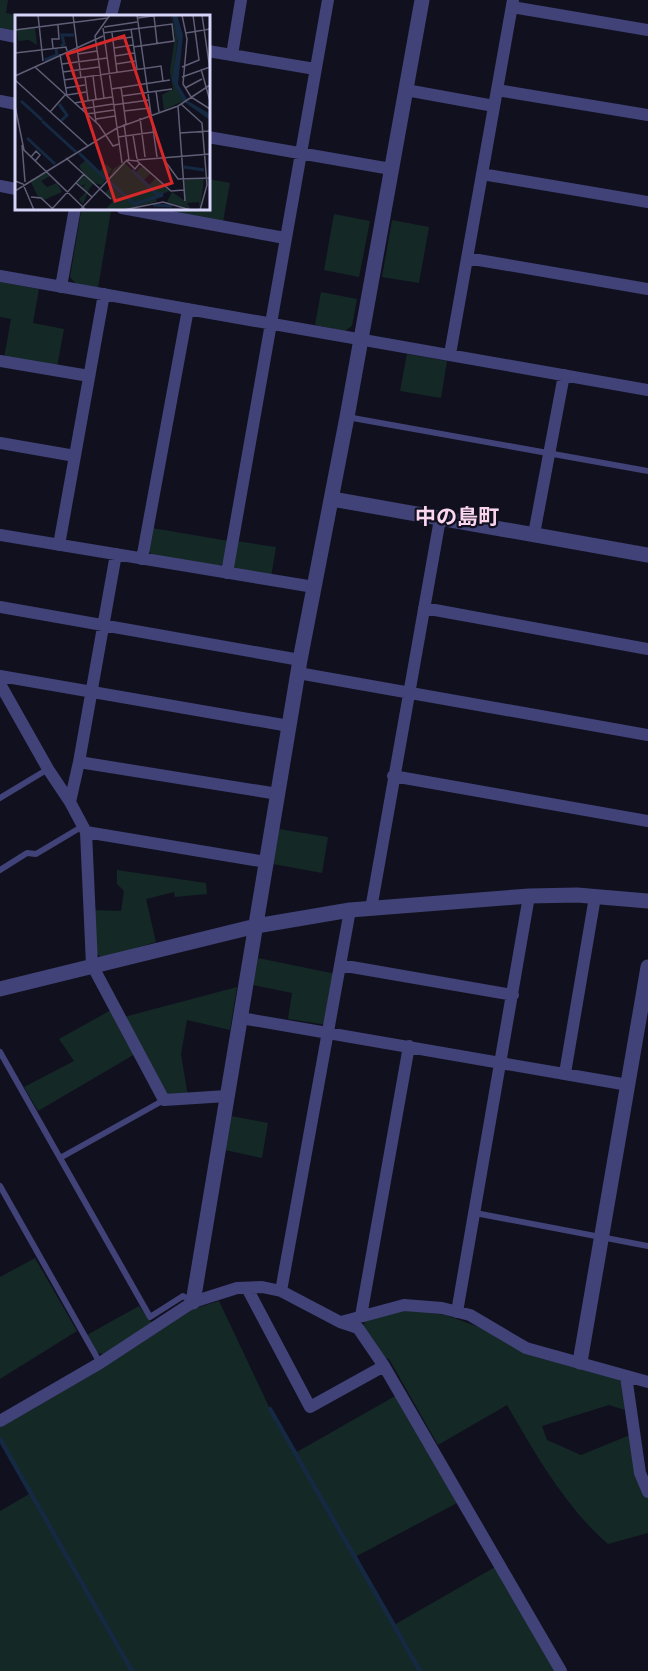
<svg xmlns="http://www.w3.org/2000/svg" width="648" height="1671" font-family="'Asap Condensed','Noto Sans JP',sans-serif">
  <style>
    .green { fill: #142826 }
    .lines { fill: none; stroke-linecap: round; stroke-linejoin: round }
    .stream { stroke: #162943; stroke-width: 4.5 }
    .service { stroke: #414278; stroke-width: 6 }
    .minor { stroke: #414278; stroke-width: 12 }
    .tertiary { stroke: #414278; stroke-width: 15 }
    .labels { text-anchor: middle; dominant-baseline: central; stroke-width: 4.5; stroke-linejoin: round; paint-order: stroke }
    .quarter-label { font-size: 21px; font-weight: bold; fill: #f9d5ee; stroke: #11101f }
    .inset-river { fill: none; stroke: #162943; stroke-width: 3 }
    .inset-road { fill: none; stroke: #605e76; stroke-width: 1.5 }
    .view { fill: #d62828; fill-opacity: 0.15; stroke: #d62828; stroke-width: 3 }
    .inset-edge { fill: none; stroke: #d6d4f9; stroke-width: 3 }
  </style>
  <rect width="100%" height="100%" fill="#11101f"/>
  <path class="green" d="M0,0h8l-2,13 15,3h-5v17l-16,-2z
    M209,179l21,4 -7,39 -55,-10v-3l40,-1z
    M85,208l26,3 -13,77 -22,-4 -6,-7 11,-65z
    M334,214l36,7 -11,56 -35,-7z
    M392,220l37,7 -10,56 -37,-6z
    M0,282l39,7 -6,34 31,6 -7,38 -53,-9 7,-39 -11,-2z
    M321,292l36,7 -5,27 -7,5 -30,-6z
    M407,354l40,7 -6,37 -41,-7z
    M152,528l77,13 -4,21 -7,5 -64,-10 -6,-7z
    M236,541l40,6 -5,30 -35,-6 -4,-7z
    M279,829l49,8 -6,36 -49,-9z
    M117,870l89,13 1,11 -32,3 -1,-5 -28,7 10,43 -54,16 -7,-6 -2,-42 28,1 3,-20 -7,-7z
    M258,958l78,16 -10,49 -5,1 -33,-5 4,-26 -39,-8z
    M237,987l-7,43 -43,-10 -6,34 7,43h-17l-7,-4 -40,-76z
    M111,1010l24,44 -97,57 -14,-24 50,-26 -15,-22z
    M231,1116l37,7 -6,35 -37,-8z
    M35,1258l42,73 -77,48v-102z
    M219,1301l51,108 25,44 102,-58 60,108 -102,54 39,68 101,-58 60,104h-555v-160l31,-18 -31,-54v-12l190,-117z
    M139,1306l14,19 -45,30 -11,-2 -10,-18z
    M404,1310l42,5 177,65 2,30 -16,-5 -67,21 5,14 34,15 49,-20 18,62v36l-40,11c-43,-37 -73,-91 -101,-139l-69,40 -49,-86 -6,-2 -20,-28 2,-9z"/>
  <g class="lines">
    <path class="stream" d="M270,1409l150,262
      M0,1439l132,232"/>
    <path class="service" d="M347,417l301,54
      M0,798l48,-29
      M0,870l27,-17 9,1 47,-28
      M0,1052l150,265 33,-21 8,5
      M60,1158l104,-58
      M0,1186l100,177
      M475,1213l173,33"/>
    <path class="minor" d="M512,7l136,23
      M111,16l4,-16
      M0,34l16,3
      M208,51l107,18
      M232,55l9,-55
      M406,90l88,16
      M497,90l151,25
      M0,101l16,3
      M208,137l183,32
      M482,174l166,28
      M0,186l16,3
      M122,208l163,30
      M467,258l181,31
      M0,276l648,114
      M61,287l14,-79
      M450,354l63,-354
      M0,361l89,15
      M0,443l75,13
      M534,534l30,-159
      M0,535l314,52
      M59,545l45,-251
      M142,559l46,-250
      M227,573l101,-573
      M0,607l300,53
      M424,608l224,41
      M298,673l350,62
      M0,676l289,50
      M0,684l48,85 22,33 16,30 6,133 72,135 63,-4
      M79,762l199,32
      M393,776l255,45
      M70,802l9,-40 37,-208
      M86,832l180,30
      M371,909l69,-390
      M340,965l173,30
      M241,1018l387,67
      M565,1073l30,-176
      M247,1288l63,119 74,-41
      M281,1291l69,-381
      M457,1312l72,-416
      M361,1316l48,-270
      M341,1322l63,-17 38,3 28,7 56,33 122,34
      M626,1376l14,97 8,19
      M0,1421l100,-58 93,-61 44,-14 25,-1 19,4 59,31 18,6 26,38 177,305"/>
    <path class="tertiary" d="M332,499l316,56
      M0,989l256,-63 94,-16 179,-14 48,-1 71,6
      M193,1302l107,-642 47,-243 75,-417
      M580,1362l68,-395"/>
  </g>
  <g class="labels">
    <g class="quarter-label">
      <text x="457" y="516">中の島町</text>
    </g>
  </g>
  <g transform="translate(15 15)">
    <rect width="195" height="195" fill="#11101f"/>
    <path d="M156,0l7,22 -5,40 10,24 -19,9 -2,-15 11,-6 -3,-18 5,-35zM20,13l2,17 -8,-5 -11,1 -1,-11zM71,145l13,12 7,-8 6,5 -10,16 -8,-2 -5,6 -6,15 -4,-5 7,-7 -4,-4 4,-4 -5,2 -5,-4 8,-8 -5,-8zM109,147l11,11 7,-7 9,7 -8,8 5,5 8,-8 14,13 -13,5 -1,6 -35,8h-30l15,-1 7,-8 -8,-8 8,-8 -5,-5 5,-11zM31,158l4,3 -9,5 6,6 10,-4 5,9 -18,8 -6,-3 -8,-17zM189,163l-4,32 -1,-8 -12,1 4,6 -24,-7 5,-10 13,9 -1,-21z" fill="#142826"/>
    <path d="M157,0h5l6,20 -5,49 10,17 22,13v6l-27,-19 -11,-21 6,-39z" fill="#162943"/>
    <path class="inset-river" d="M46,31l3,-2 -2,-9h12M30,45l12,-5 -1,-6M6,86l21,19M44,89l8,11 -6,6M27,106l34,31M12,123l28,26M64,138l28,27M169,152l20,3M117,155l25,24h6M94,166l25,23 29,-9M138,190l19,1"/>
    <path class="inset-road" d="M23,0l5,46M58,0l8,63M122,0l20,142M167,0l5,24 -4,45 8,13 19,12M187,0l8,55M139,1l3,27M123,3l21,-3M89,12l33,-5M88,13l19,135M116,14l6,40M0,15l93,-12M88,18l69,-9 2,17 -41,6M97,18l5,39M171,18l24,-4M98,25l19,-3M38,33l-1,-9h7l-1,-14M99,33l19,-3M0,38l51,-6 1,4M45,39l7,42M63,39l19,-3M100,41l19,-3M47,49l45,-6M101,49l19,-3M20,52l64,58 14,21 6,-2M167,52l17,-7 -6,-45M186,54l9,32M48,57l36,-5M0,61l88,-40M78,61l3,23M70,62l3,23M167,62l28,-10M0,65l73,66M49,65l97,-14 2,15M106,72l5,37M51,73l19,-3M170,73l17,-9M96,74l59,-9M141,76l3,21M52,80l19,-3M107,81l50,-7M89,83l-9,-62 15,-21M78,85l3,22M59,88l38,-6M166,89l21,19 5,62 -7,25M98,90l36,-5M0,91l9,44 62,60M163,91l7,95M66,94l32,-5M109,96l26,-3M35,97l15,-17M71,99l28,-4M125,103l5,39M81,104l19,-3M109,109l5,36M165,118l30,-2M118,120l4,24M103,122l36,-5M7,130l3,37M16,142l5,-6 4,4 -5,6M147,142l16,22 32,-1M51,143l45,41M111,145l9,9 5,-6M122,145l73,-6M0,166l8,3 11,26M61,168l16,14M0,176l102,-63 61,-22 32,-21M16,182l10,1 13,12M36,195l33,-36M65,195l47,-50 10,1 34,30 13,-1M108,195l40,-8 28,8M128,195h35"/>
    <path class="view" d="M109,21l48,147 -57,18 -48,-147z"/>
    <rect width="195" height="195" class="inset-edge"/>
  </g>
</svg>
